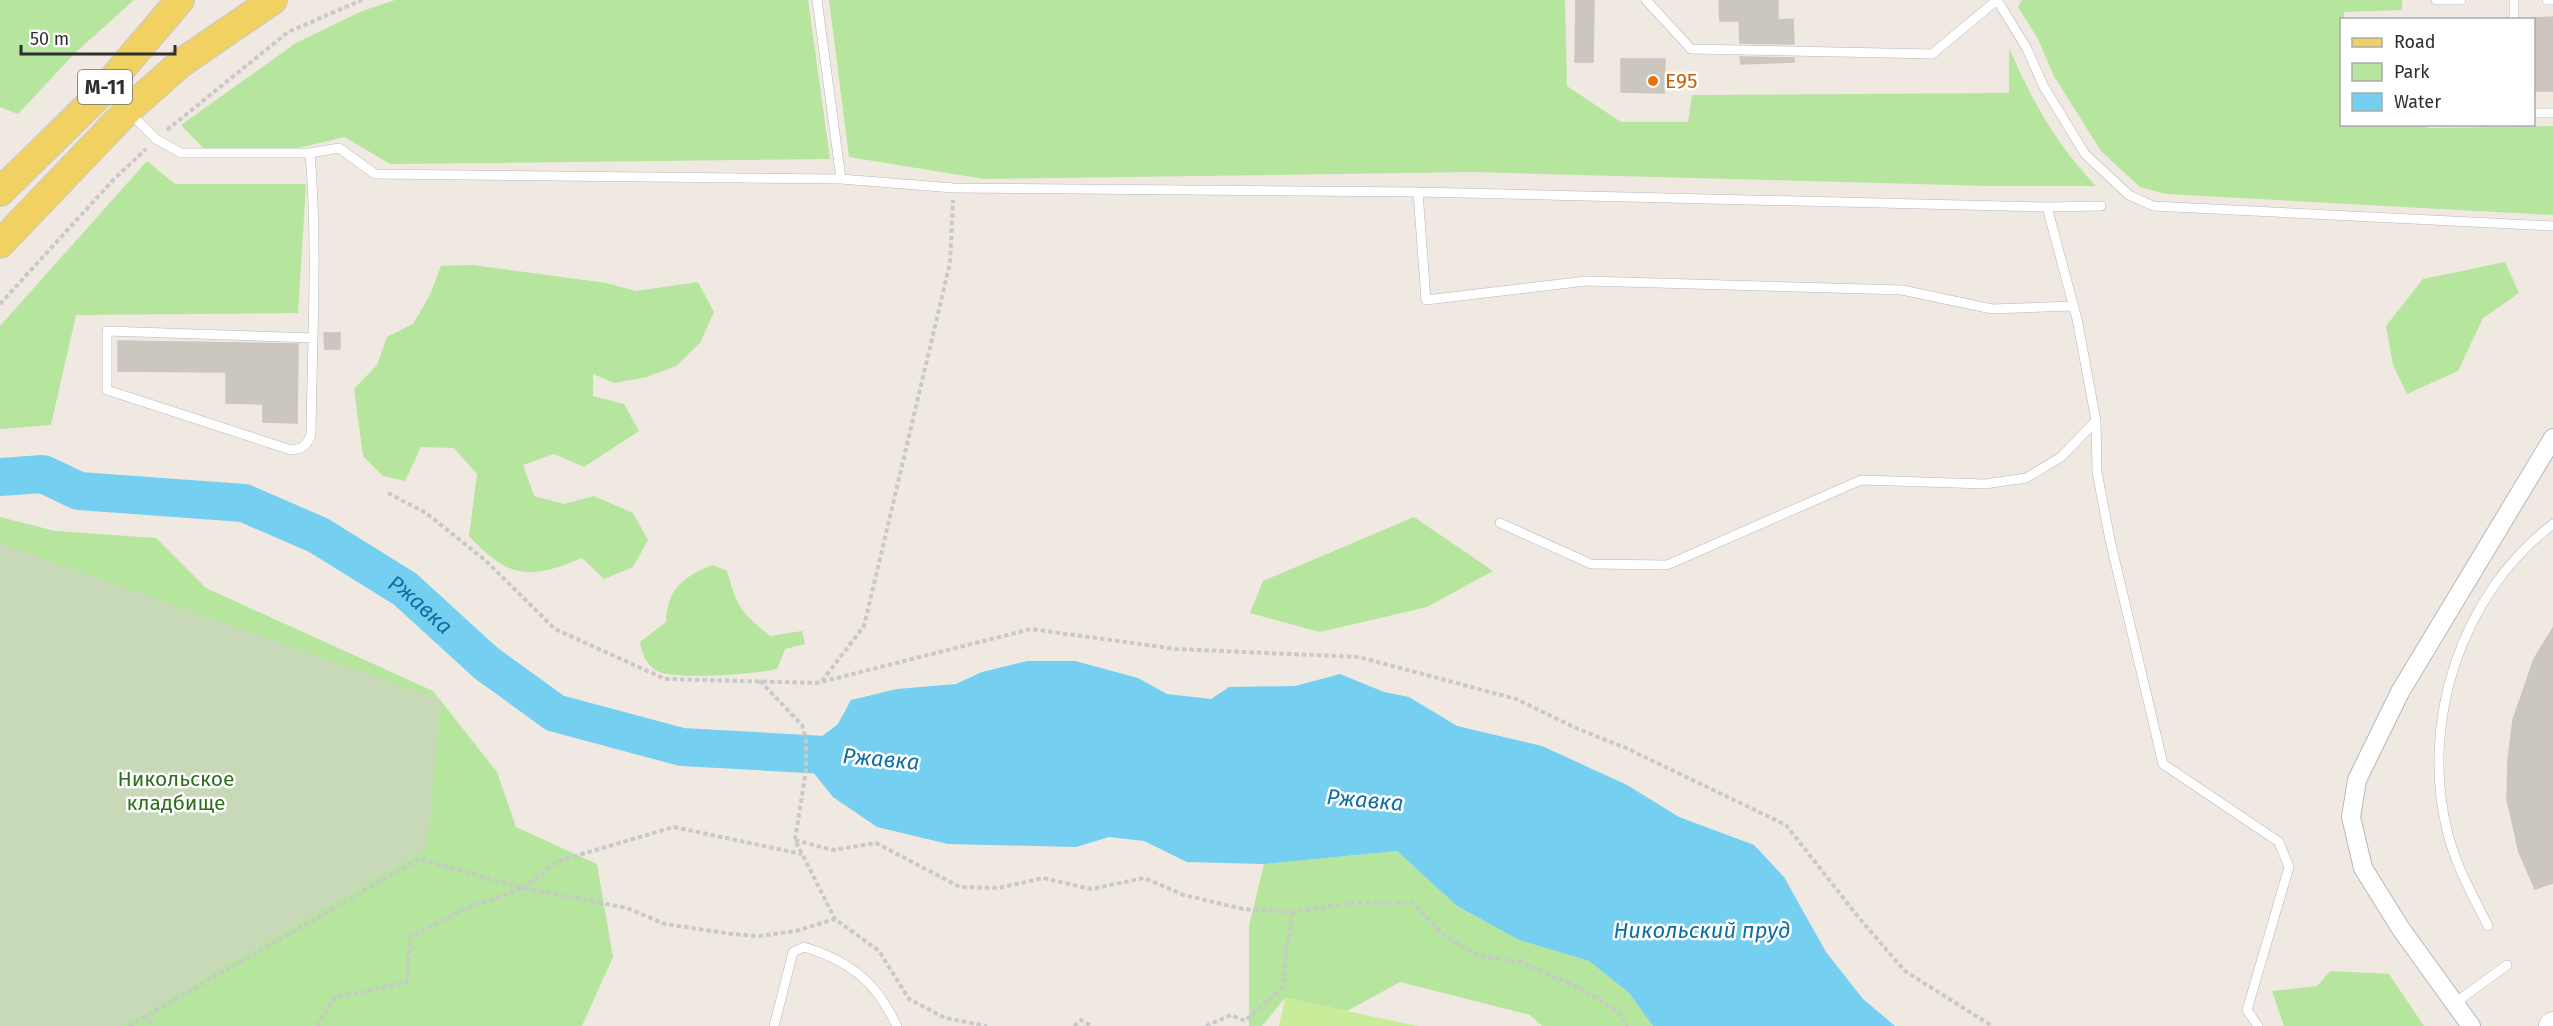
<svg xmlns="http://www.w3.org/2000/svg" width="2553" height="1026" font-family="'Fira Sans',sans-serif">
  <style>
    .green { fill: #b6e59e }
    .cemetery { fill: #c8d9b8 }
    .pitch { fill: #c9ec9a }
    .water { fill: #75cff0 }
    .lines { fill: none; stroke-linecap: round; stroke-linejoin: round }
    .river { stroke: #75cff0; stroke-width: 38 }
    .building { fill: #cbc7bf; stroke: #cbc5ba; stroke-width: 1.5 }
    .lane-casing { stroke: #b4b7c1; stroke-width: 10 }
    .street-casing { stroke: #b4b7c1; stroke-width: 20 }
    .secondary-casing { stroke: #b4b7c1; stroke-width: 27 }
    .primary-casing { stroke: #c9c9c9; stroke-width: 30 }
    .path { stroke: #c9c9c9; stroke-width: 4; stroke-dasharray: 4.5 3; stroke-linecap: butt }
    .lane { stroke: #fff; stroke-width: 9 }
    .street { stroke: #fff; stroke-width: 18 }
    .secondary { stroke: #fff; stroke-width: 26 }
    .primary { stroke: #f2d163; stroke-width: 28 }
    .food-dot { fill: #e8710a; stroke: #fff; stroke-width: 2 }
    .labels { text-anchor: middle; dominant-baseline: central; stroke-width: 5; stroke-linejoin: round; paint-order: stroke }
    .shield { fill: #fff; stroke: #6d6d6d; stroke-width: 1.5 }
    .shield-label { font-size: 20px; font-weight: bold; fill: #2e2e2e }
    .food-label { font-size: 21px; fill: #c56008; stroke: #fff; text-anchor: start }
    .park-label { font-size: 21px; fill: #2c6e1b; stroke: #fff }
    .water-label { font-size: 22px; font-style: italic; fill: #0d6fa3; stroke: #fff }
  </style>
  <rect width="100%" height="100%" fill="#efe9e1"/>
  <path class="green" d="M0,0h134l-58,52 -58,62 -18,-7z
    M395,0h413l22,159 -440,5 -45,-27 -81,19 -55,-2 -28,-29 115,-82 66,-32z
    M829,0h736l2,86 54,36h67l4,-27 317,-2v-45c22,51 48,98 87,138h-106l-517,-14 -489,7 -135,-22z
    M2022,0h380v10l-58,2v7l-2,1v104h82l5,4 124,-2v89l-387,-21 -26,-7 -39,-36 -47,-75 -16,-37 -20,-32z
    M147,161l28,23h131l-8,129 -222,2 -25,110 -51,4v-103z
    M2505,262l14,31 -36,25 -25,53 -51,23 -14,-29 -7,-39 37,-47z
    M473,265l133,18 30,8 62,-9 16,30 -14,31 -24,23 -29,11 -33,6 -21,-9v22l31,8 15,27 -55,36 -30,-13 -31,11 11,31 30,8 30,-8 39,17 15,27 -15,27 -29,12 -22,-21c-53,22 -73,21 -113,-22l8,-62 -23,-26 -33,-1 -16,34 -22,-5 -20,-20 -9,-67 23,-24 10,-28 26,-13 17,-29 11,-29z
    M0,517l55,14 101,7 50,50 227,103 64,81 19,55 81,37 16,93 -31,69h-582z
    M1414,517l79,54 -66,36 -107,25 -70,-19 13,-32z
    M713,565l14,6c11,38 13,40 43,65l32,-5 3,13 -20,5 -8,20c-21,5 -106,12 -122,1 -10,-8 -13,-16 -15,-28l26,-20c1,-32 17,-46 47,-57z
    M1397,851l60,55 62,34 70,21 40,32 24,33h-111l-12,-11 -130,-33 -53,29 -62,-13 -23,28h-13v-100l15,-62z
    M2330,971l59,3 35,52h-140l-12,-35 45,-5z"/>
  <path class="cemetery" d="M0,543l441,157 -14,148 -305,178h-122z"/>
  <path class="pitch" d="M1285,998l133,28h-139z"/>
  <path class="water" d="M1027,661h48l63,17 29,16 44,5 18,-12 66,-1 45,-12 44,18 25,5 48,29 85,20 85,39 52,32 75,28 30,32 42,75 37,47 32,27h-242l-24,-33 -40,-32 -70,-21 -62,-34 -60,-55 -133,13 -77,-2 -43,-21 -35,-4 -33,10 -128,-3 -71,-17 -44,-30 -25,-31 5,-23 25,-19 13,-24 46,-11 59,-5 26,-12z"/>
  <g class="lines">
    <path class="river" id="s1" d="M0,477l43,-3 36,17 165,12 74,32 87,54 81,74 69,50 127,34 179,10"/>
  </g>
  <path class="building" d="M1576,0h18l-1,62h-18z
    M1719,0h59v20l15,-1 1,25 -54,-1 -1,-22h-19z
    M2553,17v74h-19v-73z
    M1740,57l54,1v4l-53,2z
    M1621,59h44l-1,34 -43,-1z
    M324,333h16v16h-15z
    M118,341l180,3 -1,79 -34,-1v-18l-37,-1v-31l-108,-1z
    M2553,628v255l-18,6 -16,-37 -12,-53 1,-38 5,-41 21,-61z"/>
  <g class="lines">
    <g class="lane-casing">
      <path id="lane" d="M817,0l24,179
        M1646,0l45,49 241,5 65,-54
        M1997,0l29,47 18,40 41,67 44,41 24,11 400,20
        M2436,0h25
        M2547,0h6
        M2514,20v-20
        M2534,113h19
        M131,114l25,25 25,14h129c8,94 2,188 1,282 -4,10 -8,14 -20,15l-184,-60v-59l206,7
        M310,153l29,-5 36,26 466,5 113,9 464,4 629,15 54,-1
        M1418,192l8,108 160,-19 316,9 90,19 81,-3
        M2047,207l30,112 19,102 1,51 13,68 53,224 116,78 10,25 -42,143 11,16
        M1500,523l91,41 76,1 194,-85 124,4 41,-6 35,-21 35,-36
        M2488,926c-15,-30 -32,-60 -40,-92 -29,-111 13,-240 105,-310
        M2455,1003l52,-38
        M774,1026l19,-74 11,-5c27,8 56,23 74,47 7,9 13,21 19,32"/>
    </g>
    <g class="street-casing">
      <path id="street" d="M2471,1026l-70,-97 -38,-61 -12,-51 6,-37 43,-88 153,-254"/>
    </g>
    <g class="secondary-casing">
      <path id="secondary" d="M2552,1026l1,-1"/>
    </g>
    <g class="primary-casing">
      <path id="primary" d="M0,192l100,-98 80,-94
        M0,244l128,-134 53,-47 92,-63"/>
    </g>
    <path class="path" d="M167,130l121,-98 74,-32
      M0,304l114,-125 32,-30
      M388,493l38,20 59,47 70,69 110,50 152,4 214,-54 145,20 183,8 157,42 60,29 50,20 160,77 73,93 46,53 87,55
      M760,681l42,44 4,15v30l-11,70 40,79
      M822,681l42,-55 86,-363 3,-63
      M795,840l38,10 43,-7 84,44 39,1 44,-10 48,11 53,-11 40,17 59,14 50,3 58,-9h62l30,32 36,21 42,6 63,28 34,22 10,14
      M144,1016l11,10
      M129,1026l290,-167 104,29 35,-27 116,-34 128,27
      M317,1026l17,-28 73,-16 3,-45 54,-28 59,-21 104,20 38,16 67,10 27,2 37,-5 39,-12 44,32 30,48 36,19 42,8
      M1074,1026l7,-6 11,6
      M1206,1026l25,-11 14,6 38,-34 3,-35 7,-40"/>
    <use href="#lane" class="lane"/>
    <use href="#street" class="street"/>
    <use href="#secondary" class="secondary"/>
    <use href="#primary" class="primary"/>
  </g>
  <circle class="food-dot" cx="1653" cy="81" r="6"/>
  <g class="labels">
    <rect class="shield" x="78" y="70" width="54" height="34" rx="4.5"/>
    <g class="shield-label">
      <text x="105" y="87">М-11</text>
    </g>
    <g class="food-label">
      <text x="1665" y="81">E95</text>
    </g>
    <g class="park-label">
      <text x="176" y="779">Никольское<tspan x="176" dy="24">кладбище</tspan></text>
    </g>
    <g class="water-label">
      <text stroke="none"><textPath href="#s1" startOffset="453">Ржавка</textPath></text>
      <text transform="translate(881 759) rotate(5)">Ржавка</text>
      <text transform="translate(1365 800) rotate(5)">Ржавка</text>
      <text x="1702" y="930">Никольский пруд</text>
    </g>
  </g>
  <rect x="2340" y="18" width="195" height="108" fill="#ffffff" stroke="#ababab" stroke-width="1.5"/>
  <rect x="2352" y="38" width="30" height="9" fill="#f2d163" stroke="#ababab" stroke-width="1.5"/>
  <text x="2394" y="48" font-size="18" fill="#2e2e2e">Road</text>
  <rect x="2352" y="63" width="30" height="18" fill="#b6e59e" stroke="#ababab" stroke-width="1.5"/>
  <text x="2394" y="78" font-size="18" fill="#2e2e2e">Park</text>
  <rect x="2352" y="93" width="30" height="18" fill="#75cff0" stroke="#ababab" stroke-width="1.5"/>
  <text x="2394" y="108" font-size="18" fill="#2e2e2e">Water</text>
  <path d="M21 45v9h154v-9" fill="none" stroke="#2e2e2e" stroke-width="3"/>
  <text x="30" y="45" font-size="18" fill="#2e2e2e" stroke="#ffffff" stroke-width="4.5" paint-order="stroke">50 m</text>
</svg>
